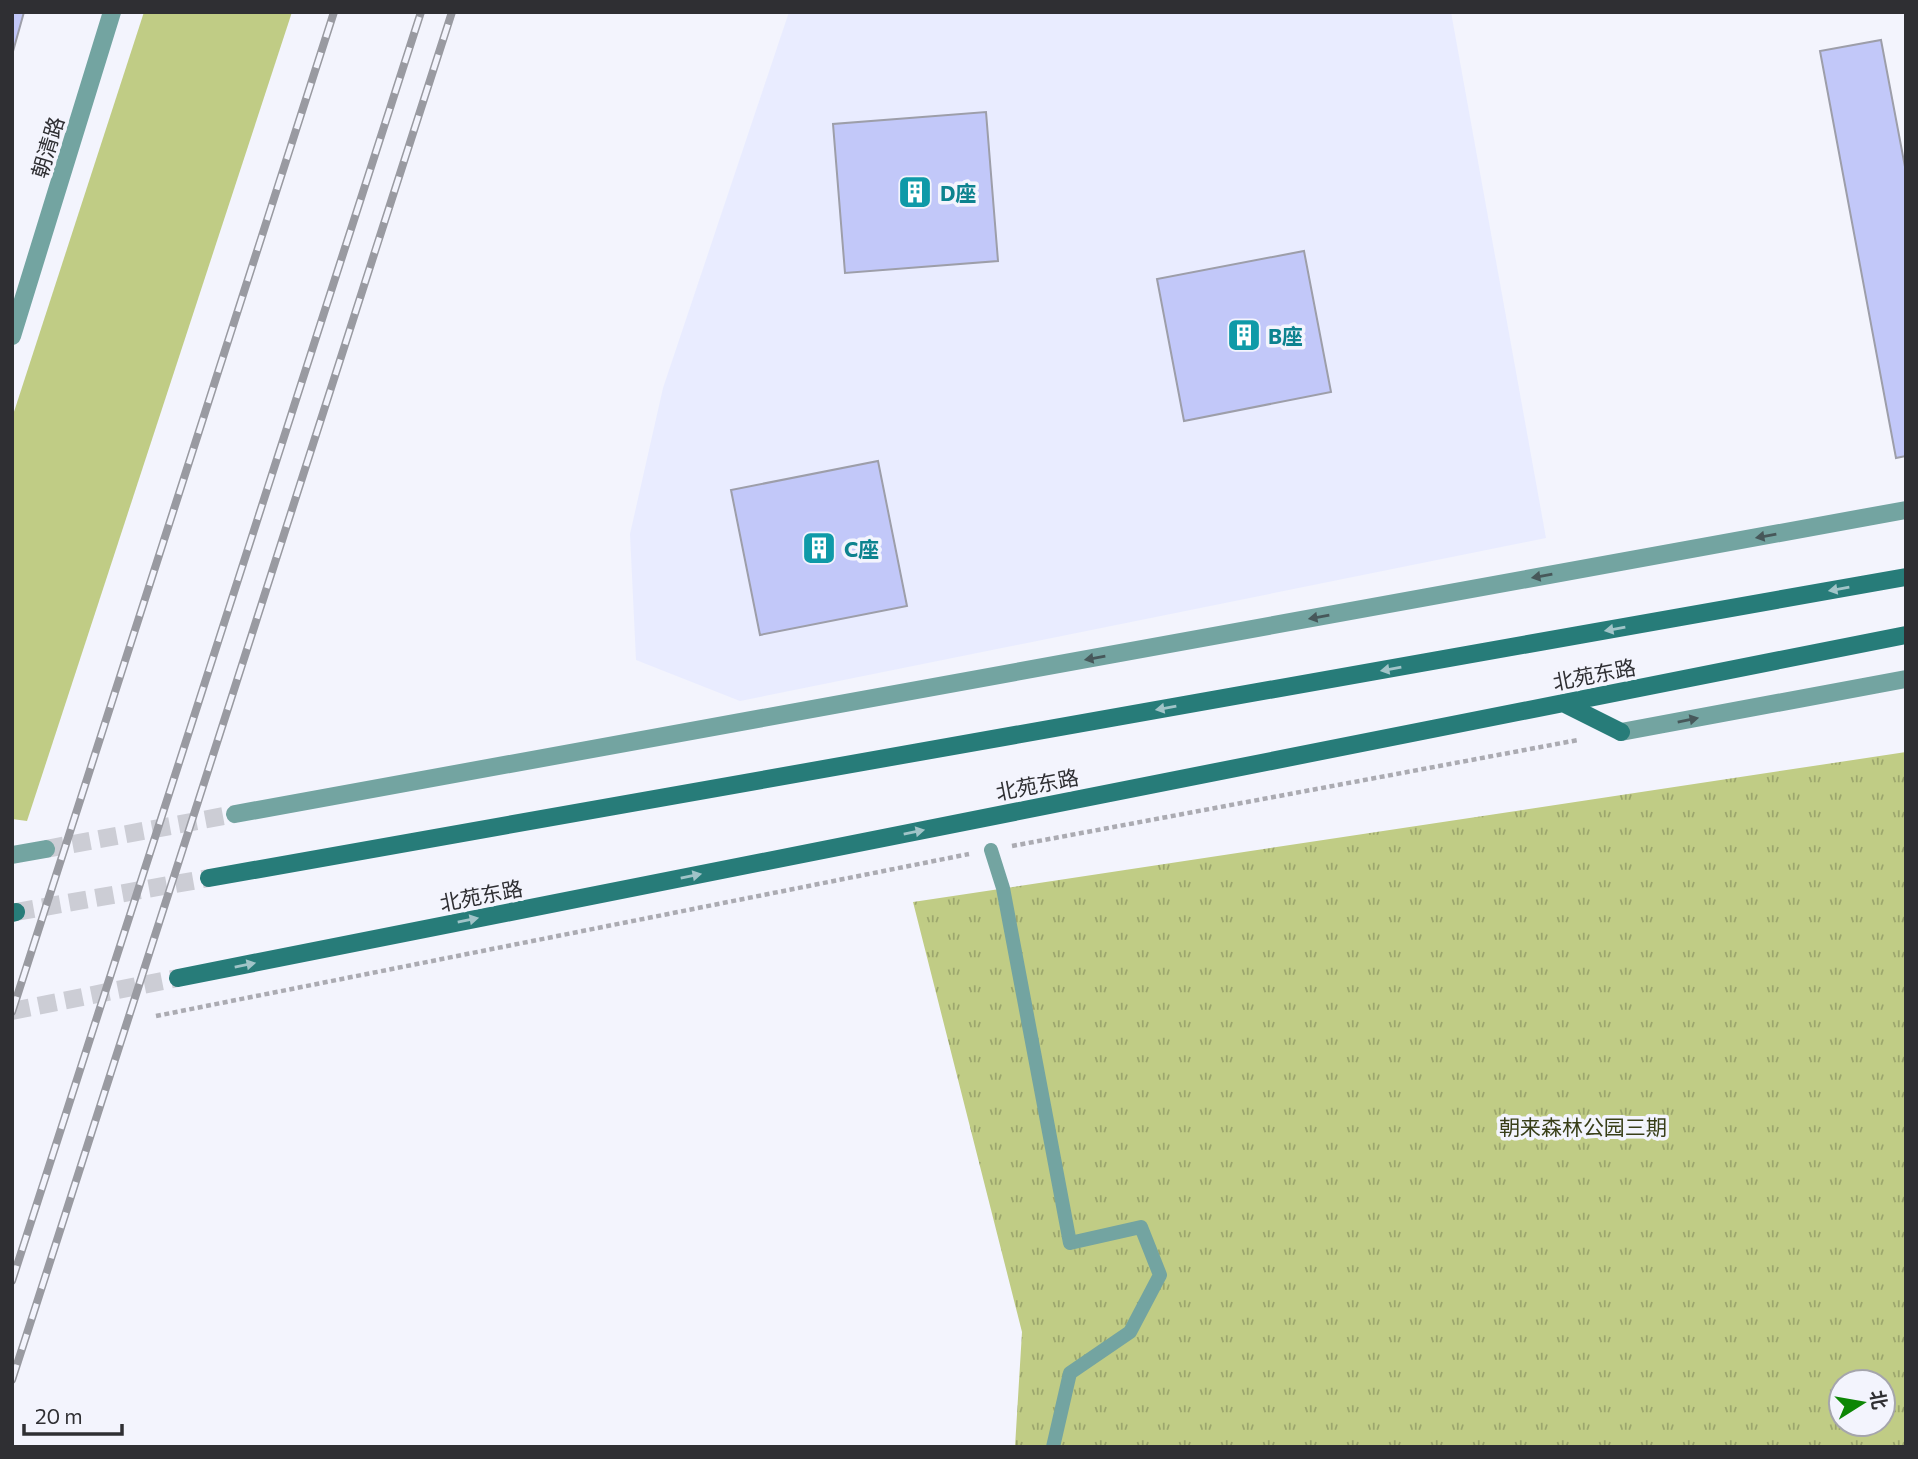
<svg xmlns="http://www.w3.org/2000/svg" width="1918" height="1459" font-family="Commissioner,'Noto Sans SC',sans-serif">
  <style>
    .built { fill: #e9ecff }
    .green { fill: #c0cc85 }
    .park { fill: url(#park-tufts); fill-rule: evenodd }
    .building { fill: #c2c8f9; stroke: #9d9ea9; stroke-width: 2 }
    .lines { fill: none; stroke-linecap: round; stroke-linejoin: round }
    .street-tunnel { stroke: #cccdd5; stroke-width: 18; stroke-dasharray: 18 9; stroke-linecap: butt }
    .secondary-tunnel { stroke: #cccdd5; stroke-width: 18; stroke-dasharray: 18 9; stroke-linecap: butt }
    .path { stroke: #ababb2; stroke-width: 4.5; stroke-dasharray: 5 3.5; stroke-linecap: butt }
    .lane { stroke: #73a4a1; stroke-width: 14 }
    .street { stroke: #73a4a1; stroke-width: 18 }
    .secondary { stroke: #277c79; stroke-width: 18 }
    .rail-casing { stroke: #999aa1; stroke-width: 8 }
    .rail { stroke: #f3f4fd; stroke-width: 5; stroke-dasharray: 16; stroke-linecap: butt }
    .oneway { fill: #47585a }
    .oneway2 { fill: #a1c4c8 }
    .labels { text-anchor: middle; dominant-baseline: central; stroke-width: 7; stroke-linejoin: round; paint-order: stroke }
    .street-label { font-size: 21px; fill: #2f2f33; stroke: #f3f4fd }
    .culture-label { font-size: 21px; font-weight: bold; fill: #0d838f; stroke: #f3f4fd; text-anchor: start }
    .park-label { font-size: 21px; fill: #383e18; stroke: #f3f4fd }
  </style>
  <defs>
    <pattern id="park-tufts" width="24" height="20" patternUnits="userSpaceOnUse" patternTransform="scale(1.75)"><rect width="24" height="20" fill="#c0cc85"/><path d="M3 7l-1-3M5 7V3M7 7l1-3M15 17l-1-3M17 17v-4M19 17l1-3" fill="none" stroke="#9ca66d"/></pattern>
  </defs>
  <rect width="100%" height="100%" fill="#f3f4fd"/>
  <path class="built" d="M789,12h662l95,526 -806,163 -104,-41 -6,-126 33,-146z"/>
  <path class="green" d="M144,12h148l-265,809 -15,-2v-401z"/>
  <path class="park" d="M1906,752v695h-891l7,-115 -109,-430zM1841,1382h42v42h-42z"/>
  <path class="building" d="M12,12h12l-12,43z
    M1881,40l25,132v284l-10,2 -76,-407z
    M986,112l12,149 -153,12 -12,-149z
    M1304,251l27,141 -147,29 -27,-142z
    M878,461l29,145 -147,29 -29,-145z"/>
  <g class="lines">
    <path class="street-tunnel" d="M46,849l189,-35"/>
    <path class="secondary-tunnel" d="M16,912l193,-34
      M12,1011l166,-33"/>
    <path class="path" d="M1012,846l566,-106
      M156,1016l813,-162"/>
    <path class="lane" d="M991,850l12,38 67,355 71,-16 19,48 -30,57 -60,41 -17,74"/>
    <path class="street" d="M12,336l100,-324
      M1621,732l285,-53
      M235,814l1671,-304
      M12,855l34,-6"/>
    <path class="secondary" d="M1563,703l58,29
      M209,878l1697,-301
      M12,913l4,-1
      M178,978l1728,-343"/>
    <g class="rail-casing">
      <path id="rail" d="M12,1012l322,-1000
        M12,1281l409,-1269
        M12,1380l440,-1368"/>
    </g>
    <use href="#rail" class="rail"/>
  </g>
  <defs><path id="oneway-solid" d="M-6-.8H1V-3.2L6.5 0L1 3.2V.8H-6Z" transform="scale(1.75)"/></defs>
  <g class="oneway">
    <use href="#oneway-solid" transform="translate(1766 536) rotate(170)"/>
    <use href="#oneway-solid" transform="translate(1542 576) rotate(170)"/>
    <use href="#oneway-solid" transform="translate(1319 617) rotate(170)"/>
    <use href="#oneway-solid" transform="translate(1095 658) rotate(170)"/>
    <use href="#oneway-solid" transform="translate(1688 720) rotate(-11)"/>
  </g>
  <g class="oneway2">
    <use href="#oneway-solid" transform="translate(1839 589) rotate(170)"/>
    <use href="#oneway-solid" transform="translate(1615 629) rotate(170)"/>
    <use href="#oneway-solid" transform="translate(1391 669) rotate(170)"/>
    <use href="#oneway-solid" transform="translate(1166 708) rotate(170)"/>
    <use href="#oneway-solid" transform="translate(914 832) rotate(-11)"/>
    <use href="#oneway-solid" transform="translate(691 876) rotate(-11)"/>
    <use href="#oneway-solid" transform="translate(468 920) rotate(-11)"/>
    <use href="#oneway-solid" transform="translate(245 965) rotate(-11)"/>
  </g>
  <defs>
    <g id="building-square" transform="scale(1.75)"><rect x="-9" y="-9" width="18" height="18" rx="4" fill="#0f9aa8" stroke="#f3f4fd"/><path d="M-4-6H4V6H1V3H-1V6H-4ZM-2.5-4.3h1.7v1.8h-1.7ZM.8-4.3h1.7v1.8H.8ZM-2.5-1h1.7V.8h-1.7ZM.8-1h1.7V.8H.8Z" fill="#fff"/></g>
  </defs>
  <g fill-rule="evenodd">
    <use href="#building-square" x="915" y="192"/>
    <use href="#building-square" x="1244" y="335"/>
    <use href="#building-square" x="819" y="548"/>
  </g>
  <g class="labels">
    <g class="street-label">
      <text transform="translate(47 147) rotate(-73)">朝清路</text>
      <text transform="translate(1594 674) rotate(-11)">北苑东路</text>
      <text transform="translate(1037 784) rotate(-11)">北苑东路</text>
      <text transform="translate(481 895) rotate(-11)">北苑东路</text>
    </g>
    <g class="culture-label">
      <text x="940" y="192">D座</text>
      <text x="1268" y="335">B座</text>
      <text x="844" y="548">C座</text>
    </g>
    <g class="park-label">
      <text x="1583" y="1126">朝来森林公园三期</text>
    </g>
  </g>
  <rect width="1918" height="1459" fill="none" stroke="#2f2f33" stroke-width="28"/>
  <g transform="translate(1862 1403) rotate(79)"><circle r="33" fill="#f3f4fd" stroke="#a5a5ac" stroke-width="2"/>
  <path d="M0-5L12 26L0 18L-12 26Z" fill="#0d8605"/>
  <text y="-10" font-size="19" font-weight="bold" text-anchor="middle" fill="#2f2f33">北</text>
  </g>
  <path d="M24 1424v10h98v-10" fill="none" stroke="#2f2f33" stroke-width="3.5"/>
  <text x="35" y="1424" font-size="21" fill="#2f2f33" stroke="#f3f4fd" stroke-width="5" paint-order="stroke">20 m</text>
</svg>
